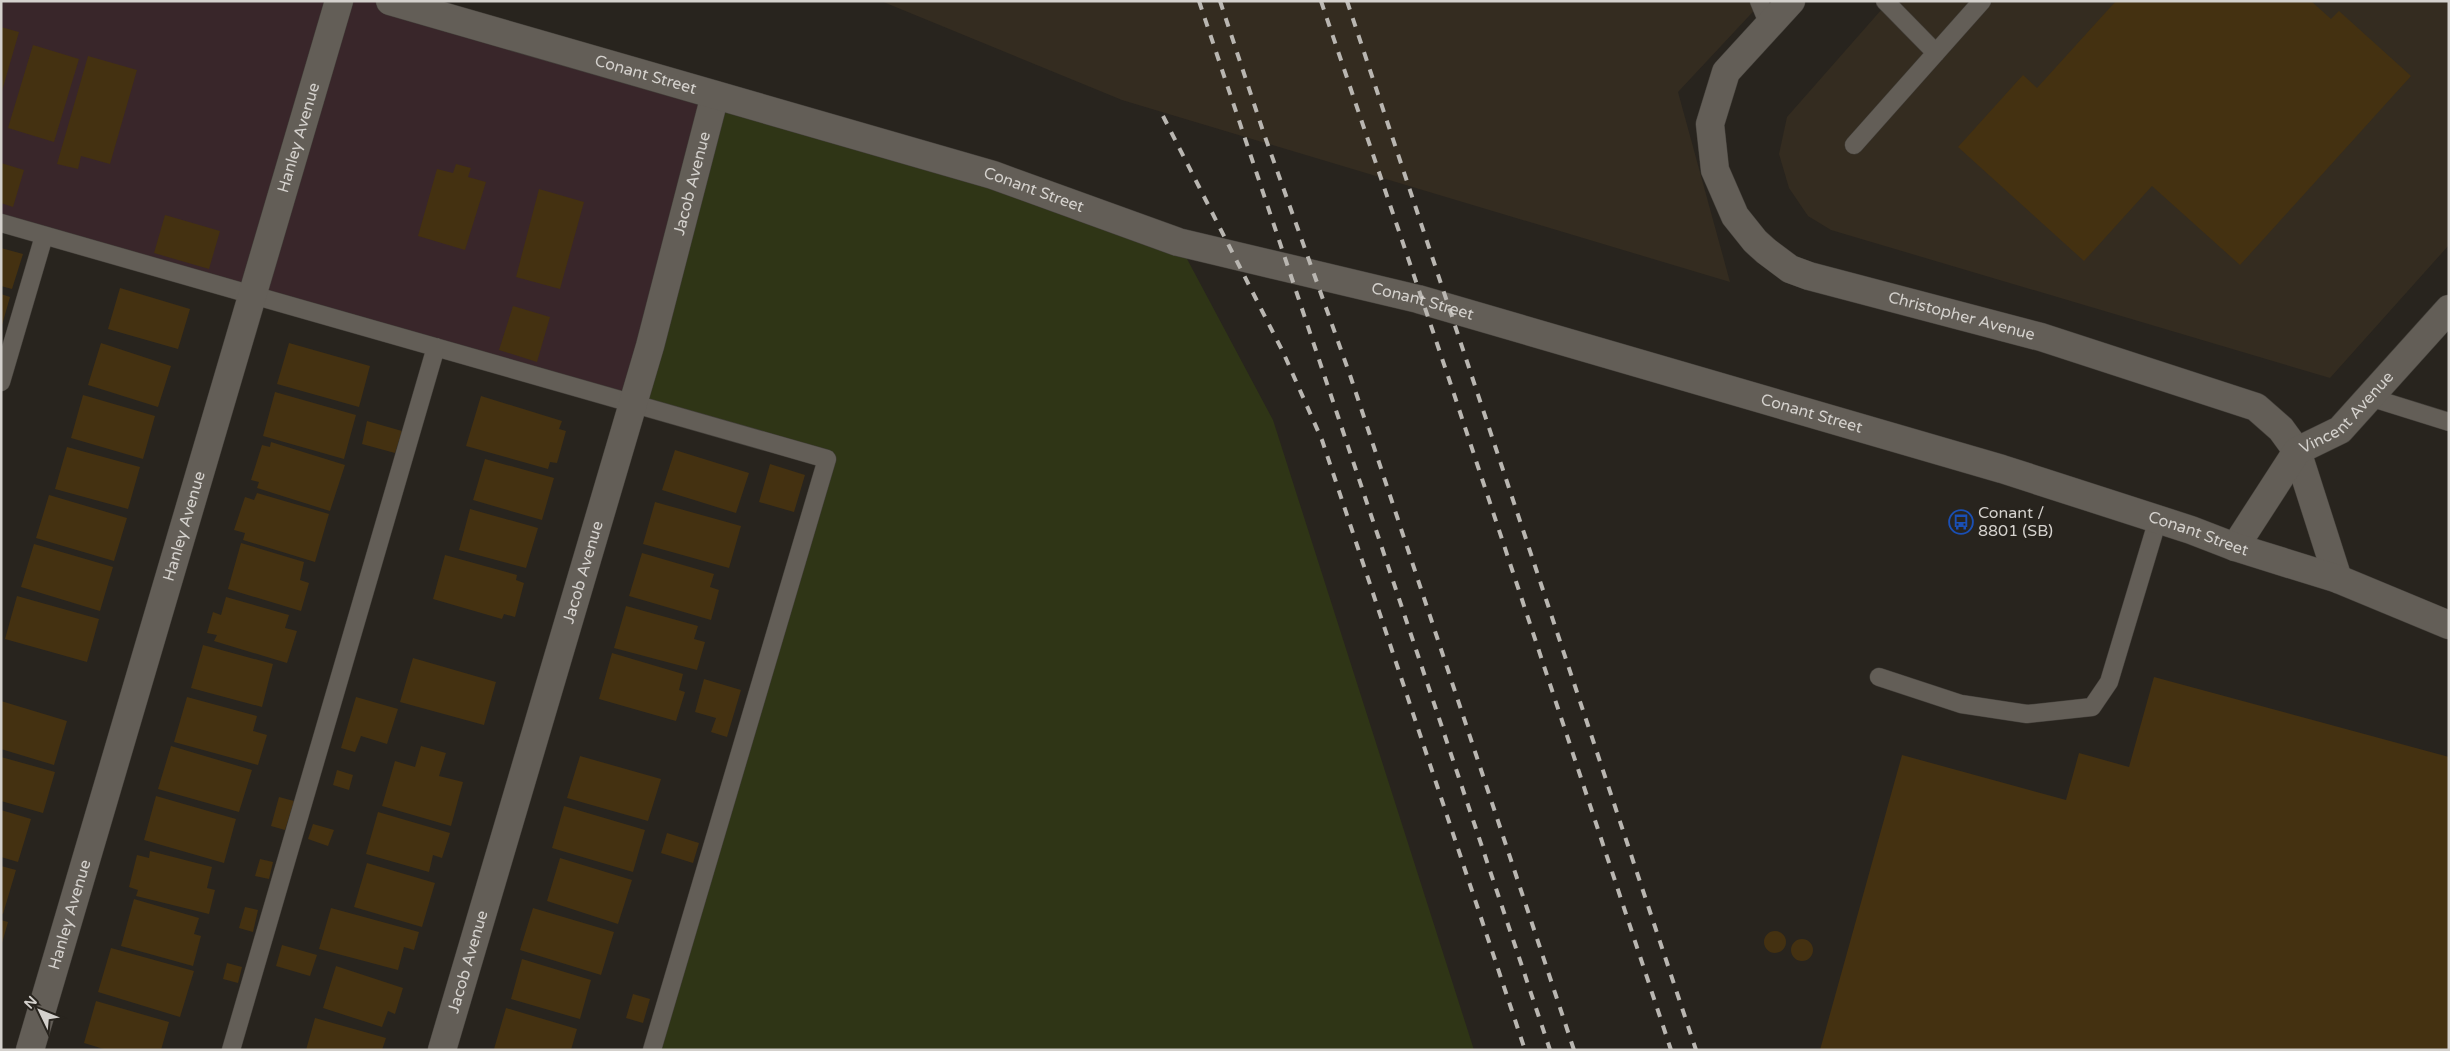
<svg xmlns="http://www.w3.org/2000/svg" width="2450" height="1051" font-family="'Varela Round',sans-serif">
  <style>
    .commercial { fill: #39262a }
    .built { fill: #342c20 }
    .green { fill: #2f3516 }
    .building { fill: #443111 }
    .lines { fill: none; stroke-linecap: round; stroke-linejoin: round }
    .service-casing { stroke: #44403b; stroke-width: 19 }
    .minor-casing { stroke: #44403b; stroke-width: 29 }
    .secondary-casing { stroke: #44403b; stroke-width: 29 }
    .service { stroke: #635e57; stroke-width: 18 }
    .minor { stroke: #635e57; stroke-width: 28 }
    .secondary { stroke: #635e57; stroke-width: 28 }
    .rail { stroke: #b9b6b1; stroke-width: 4; stroke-dasharray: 9 9; stroke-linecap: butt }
    .labels { text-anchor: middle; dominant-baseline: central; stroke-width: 4.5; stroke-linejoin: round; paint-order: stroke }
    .street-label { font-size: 16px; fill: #d4d1cd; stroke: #28241e }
    .poi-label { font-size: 16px; fill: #d4d1cd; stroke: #28241e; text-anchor: start }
  </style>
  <rect width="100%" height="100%" fill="#28241e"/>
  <path class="commercial" d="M1,1h389l325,94 -82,307 -632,-179z"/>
  <path class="built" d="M881,1h882l-85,91 52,190 -608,-182z
    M1889,1h560v244l-119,133 -499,-148 -23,-14 -19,-28 -10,-34 8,-37z"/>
  <path class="green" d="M715,95l463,147 95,178 201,630h-822l175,-591 -194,-57z"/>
  <path class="building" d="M2116,1h195l20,18 8,-8 72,65 -171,189 -88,-79 -68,75 -126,-114 65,-72 14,13z
    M1,27l18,5 -17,59h-1z
    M33,45l46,14 -25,83 -46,-14z
    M88,56l49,14 -27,94 -29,-8 -3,13 -21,-5z
    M1,163l23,7 -11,37 -12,-4z
    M456,164l15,4 -3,9 18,5 -21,68 -47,-14 19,-67 16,4z
    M539,189l45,13 -24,87 -44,-12z
    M165,215l55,16 -11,38 -55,-16z
    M1,248l22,6 -11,35 -11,-3z
    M120,288l70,21 -12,40 -70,-20z
    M1,294l9,3 -8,28 -1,-1z
    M513,306l37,11 -13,45 -38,-12z
    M101,343l70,23 -13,41 -70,-22z
    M289,343l81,23 -11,41 -82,-23z
    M275,392l81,23 -12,44 -81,-23z
    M83,395l72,21 -12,43 -72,-21z
    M481,396l81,25 -3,8 7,2 -9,32 -7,-1 -2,7 -82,-23z
    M367,421l35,10 -7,22 -33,-9z
    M271,442l74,23 -15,46 -73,-23 2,-6 -8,-2 11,-35 8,2z
    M67,447l73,20 -12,42 -73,-20z
    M675,450l74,23 -13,40 -74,-23z
    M485,459l69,19 -12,42 -69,-20z
    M770,464l35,11 -11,37 -35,-10z
    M257,493l72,21 -14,48 -72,-22 2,-7 -11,-3 11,-33 9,3z
    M49,495l78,23 -13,43 -78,-23z
    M655,502l86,24 -12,42 -86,-24z
    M470,509l68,19 -12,40 -67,-18z
    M241,543l63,19 -4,18 9,3 -8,28 -73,-22z
    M34,544l79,23 -13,44 -79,-24z
    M642,553l72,21 -4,13 9,3 -8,30 -82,-24z
    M445,555l72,20 -1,5 8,3 -9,34 -11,-3 -2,5 -69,-20z
    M17,596l82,23 -12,43 -82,-23z
    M226,597l63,18 -4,13 12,3 -10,32 -73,-22 3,-6 -10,-2 6,-21 8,3z
    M626,606l72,20 -4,13 11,3 -8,28 -83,-22z
    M203,645l70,19 -11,43 -71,-19z
    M612,653l71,21 -4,16 6,2 -9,29 -77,-22z
    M413,658l83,24 -12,43 -84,-23z
    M2154,677l295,80v293h-629l82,-295 164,45 13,-47 50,14z
    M704,679l37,11 -14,47 -16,-5 5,-14 -21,-6z
    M187,697l70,19 -4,15 14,4 -9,30 -84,-23z
    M356,697l42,12 -11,35 -26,-8 -6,16 -14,-4z
    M1,701l66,20 -13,44 -53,-16z
    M171,746l81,24 -13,42 -81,-23z
    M421,746l25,7 -7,23 24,6 -12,44 -69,-20 13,-45 20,6z
    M580,756l81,23 -13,42 -81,-23z
    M1,757l54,15 -12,41 -42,-12z
    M337,770l16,5 -4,15 -16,-5z
    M156,796l80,23 -12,44 -80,-23z
    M279,797l15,4 -9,29 -14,-4z
    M564,806l81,24 -12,42 -81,-24z
    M1,810l30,9 -13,43 -17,-5z
    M378,812l72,21 -8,25 -9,-3 -4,17 -63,-18z
    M313,824l21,6 -6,16 -20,-7z
    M667,833l32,10 -6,20 -32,-10z
    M150,851l62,16 -5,21 8,2 -6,24 -73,-18 2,-6 -9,-3 8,-32 12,3z
    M560,858l72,22 -14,44 -71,-23z
    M260,859l13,3 -4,17 -14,-3z
    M367,863l68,20 -13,44 -68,-20z
    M1,866l15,4 -13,44 -2,-1z
    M134,899l65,19 -5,16 7,2 -8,30 -72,-20z
    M245,907l13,3 -5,22 -14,-4z
    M331,908l88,24 -5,18 -10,-3 -6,23 -79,-21z
    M533,908l81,24 -13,43 -81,-25z
    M1,920l7,2 -6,21h-1z
    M1764 942a11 11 0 1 1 22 0a11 11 0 1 1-22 0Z
    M1791 950a11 11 0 1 1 22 0a11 11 0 1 1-22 0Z
    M282,945l35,10 -7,21 -34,-10z
    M111,948l83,23 -14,46 -82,-25z
    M522,959l69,21 -11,39 -69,-20z
    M227,963l15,4 -4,16 -15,-4z
    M336,966l67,22 -8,26 -7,-3 -6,16 -59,-19z
    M633,994l17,5 -7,24 -17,-5z
    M96,1001l73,21 -8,28h-54l-23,-7z
    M506,1008l71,21 -6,21 -77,-1z
    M315,1018l71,20 -4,12h-76z"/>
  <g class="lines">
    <g class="service-casing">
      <path id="service" d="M1759,1l10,24
        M1885,1l51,52
        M1854,145l128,-144
        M1,223l826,236 -175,591
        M1,382l43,-146
        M2369,397l80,25
        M1879,677l82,27 66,10 65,-7 17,-25 49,-163
        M231,1050l205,-703"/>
    </g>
    <g class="minor-casing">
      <g id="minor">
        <path id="s1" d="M1791,1l-65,71 -16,52 5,46 20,46 20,25 11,10 24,18 19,7 232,61 215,70 25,22 16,22 41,128"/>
        <path id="s2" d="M2235,547l62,-96 43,-21 109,-121"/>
        <path id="s3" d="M30,1050l309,-1049"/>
        <path id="s4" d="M442,1050l208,-704 65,-251"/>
      </g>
    </g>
    <g class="secondary-casing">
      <g id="secondary">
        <path id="s5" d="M390,1l603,174 185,67 240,57 584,170 189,61 44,17 103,32 111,46"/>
      </g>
    </g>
    <use href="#service" class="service"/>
    <use href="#minor" class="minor"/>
    <use href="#secondary" class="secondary"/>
    <path class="rail" d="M1199,1l351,1049
      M1220,1l44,133 86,241 224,675
      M1321,1l128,378 222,671
      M1347,1l349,1049
      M1163,116l120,236 39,88 203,610"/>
  </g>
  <defs>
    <g id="bus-ring" transform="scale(1.25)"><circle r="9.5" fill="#28241e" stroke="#1a4fb4" stroke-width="1.5"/><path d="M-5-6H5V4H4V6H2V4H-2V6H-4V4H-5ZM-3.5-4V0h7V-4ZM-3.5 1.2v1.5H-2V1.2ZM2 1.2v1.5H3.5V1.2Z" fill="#1a4fb4"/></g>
  </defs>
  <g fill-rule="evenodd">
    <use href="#bus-ring" x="1961" y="522"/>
  </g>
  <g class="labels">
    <g class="street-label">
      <text stroke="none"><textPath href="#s5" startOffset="266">Conant Street</textPath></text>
      <text stroke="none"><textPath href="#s3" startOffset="951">Hanley Avenue</textPath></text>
      <text stroke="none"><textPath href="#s4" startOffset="902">Jacob Avenue</textPath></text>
      <text stroke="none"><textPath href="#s5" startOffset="671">Conant Street</textPath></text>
      <text stroke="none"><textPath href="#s5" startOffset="1076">Conant Street</textPath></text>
      <text stroke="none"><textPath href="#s1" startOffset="502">Christopher Avenue</textPath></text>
      <text stroke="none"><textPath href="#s2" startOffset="178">Vincent Avenue</textPath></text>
      <text stroke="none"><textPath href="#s5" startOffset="1481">Conant Street</textPath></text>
      <text stroke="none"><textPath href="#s3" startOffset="546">Hanley Avenue</textPath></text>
      <text stroke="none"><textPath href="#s5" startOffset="1886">Conant Street</textPath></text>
      <text stroke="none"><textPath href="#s4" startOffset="498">Jacob Avenue</textPath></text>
      <text stroke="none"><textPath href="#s3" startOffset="141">Hanley Avenue</textPath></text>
      <text stroke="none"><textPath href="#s4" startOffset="92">Jacob Avenue</textPath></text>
    </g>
    <g class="poi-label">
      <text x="1978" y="513">Conant /<tspan x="1978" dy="18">8801 (SB)</tspan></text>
    </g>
  </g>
  <rect width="2450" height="1051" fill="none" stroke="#d4d1cd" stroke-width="5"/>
  <g transform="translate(40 1011) rotate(313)" stroke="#28241e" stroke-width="4" paint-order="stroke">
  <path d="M0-4L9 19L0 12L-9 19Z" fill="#d4d1cd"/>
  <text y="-8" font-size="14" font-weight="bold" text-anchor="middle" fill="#d4d1cd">N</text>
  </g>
</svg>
